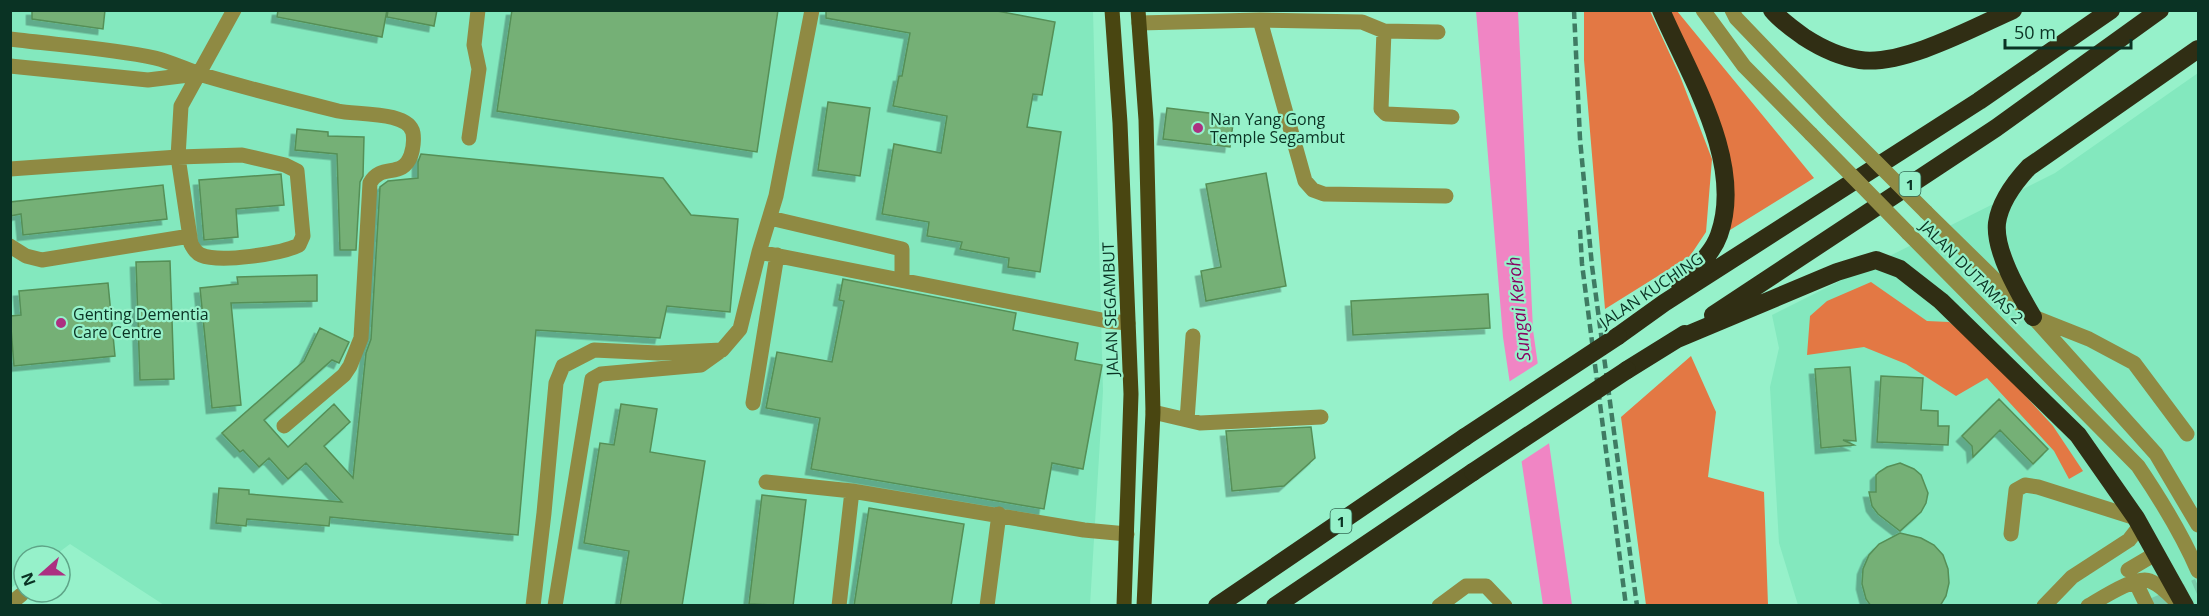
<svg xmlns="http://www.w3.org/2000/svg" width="2209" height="616" font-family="'Open Sans',sans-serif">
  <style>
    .built { fill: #83e8be }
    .forest { fill: #e37844 }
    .water { fill: #f085c4 }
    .pier { fill: #96f1ca }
    .building { fill: #74b076; stroke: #558f57; stroke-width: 1.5; filter: url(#shadow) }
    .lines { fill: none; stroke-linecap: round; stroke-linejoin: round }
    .minor-tunnel { stroke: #7acba9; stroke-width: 15; stroke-dasharray: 15 8; stroke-linecap: butt }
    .minor { stroke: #8f8a43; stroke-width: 15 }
    .major { stroke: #494611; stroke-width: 15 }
    .highway { stroke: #302e14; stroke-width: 18 }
    .rail { stroke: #3f7b63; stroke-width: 4.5; stroke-dasharray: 9 4.5; stroke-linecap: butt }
    .minor-bridge { stroke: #8f8a43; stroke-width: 15 }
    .highway-bridge { stroke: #302e14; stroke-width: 18 }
    .poi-dot { fill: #ac3081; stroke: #96f1ca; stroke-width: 2 }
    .labels { text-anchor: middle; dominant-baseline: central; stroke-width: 4.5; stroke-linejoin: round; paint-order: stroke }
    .shield { fill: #96f1ca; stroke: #346c56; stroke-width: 1.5 }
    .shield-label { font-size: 15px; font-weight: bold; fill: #0a3324 }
    .poi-label { font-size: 16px; fill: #0a3324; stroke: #96f1ca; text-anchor: start }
    .street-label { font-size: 16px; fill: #0a3324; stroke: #96f1ca }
    .water-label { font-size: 18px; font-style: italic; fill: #890062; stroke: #96f1ca }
  </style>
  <defs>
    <filter id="shadow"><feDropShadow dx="-5.5" dy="5.5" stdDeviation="0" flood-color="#0004"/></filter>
  </defs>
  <rect width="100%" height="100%" fill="#96f1ca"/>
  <path class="built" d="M10,11h1083l10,380 -13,214h-926l-94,-61 -16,12h-30v22l-13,10z
    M2198,73v532h-400l-19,-62 -9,-156 9,-39 -7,-33 283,-142z"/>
  <path class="forest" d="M1584,11h66l30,65 32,83 -6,73 -16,24 -85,53 -21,-249z
    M1667,11h10l137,167 -84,52 -1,-70z
    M1871,282l56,39 22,1 30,23 74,81 30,45 -14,8 -15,-28 -67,-73 -31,18 -50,-32 -42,-17 -57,8 3,-39 17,-15z
    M1691,356l25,56 -8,65 56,15 4,113h-122l-25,-188z"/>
  <path class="water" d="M1476,11h42l15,319 39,275h-29l-40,-268z"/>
  <path class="pier" d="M1540,362l11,80 -32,21 -12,-80z"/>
  <path class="building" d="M32,10h73l-2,19 -71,-10z
    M278,10h109l-5,27 -105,-20z
    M388,10h49l-3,16 -47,-9z
    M512,10h266l-21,142 -260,-41z
    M826,10h166l63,12 -13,73 -9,-1 -6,33 34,5 -21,140 -32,-5 1,-9 -49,-9 2,-7 -35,-6 2,-14 -47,-8 12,-70 47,9 6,-37 -54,-10 6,-30h3l8,-43 -84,-15z
    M828,102l42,6 -10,68 -42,-6z
    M1167,108l67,8 -4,31 -67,-8z
    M297,129l31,3v4l36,1 -1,39 -3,6 -4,68h-16l-3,-96 -42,-4z
    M421,154l242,24 28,37 47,4 -8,93 -63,-6 -7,32 -124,-8 -18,205 -188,-18 -1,9 -82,-7 -1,7 -30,-3 3,-35 30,2v4l93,8 -36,-39 -18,16 -19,-21 -10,9 -16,-17 -3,2 -18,-19 82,-72 16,-33 29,14 -10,21 -7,-3 -68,60 24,27 46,-43 16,18 -26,24 29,32 13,-125 5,-14 9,-152 8,-6 30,-3v-16z
    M1266,173l20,113 -80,15 -5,-30 20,-4 -15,-83z
    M281,174l3,31 -48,4 2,28 -34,3 -5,-60z
    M163,185l4,34 -144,16 -2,-21 -11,2v-14z
    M170,261l4,118 -34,1 -4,-118z
    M317,275v26l-86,2 10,102 -29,3 -12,-120 38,-4 -1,-7z
    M843,279l173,34 -3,17 65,13 -3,17 27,5 -19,104 -31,-6 -8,46 -233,-40 9,-51 -54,-10 11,-56 55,10 12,-61 -5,-1z
    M108,283l7,73 -101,10 -4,-50 11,-1 -2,-24z
    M1488,294l2,34 -137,7 -2,-34z
    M1850,367l6,74 -13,-1 11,5 -33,3 -6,-79z
    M1881,376l42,2 -2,32 17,1v15h11l-1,19 -71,-3z
    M1999,399l49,50 -15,15 -33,-34 -27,27 -1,-11 -10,-10z
    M621,404l36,5 -7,43 55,9 -23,145h-62l9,-55 -45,-8 16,-100 14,2z
    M1311,427l4,31 -31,28 -52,5 -6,-60z
    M1900,463l14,6 7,6 7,18 -2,10 -5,9 -21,19 -22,-17 -6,-8 -3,-14h7v-17l3,-3 8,-5z
    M762,495l44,5 -13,106 -44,-2z
    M869,508l95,16 -13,82h-97z
    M1900,533l21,5 13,7 9,10 5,14 1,14 -3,13 -6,10h-69l-5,-7 -4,-15 1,-15 6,-14 10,-11z"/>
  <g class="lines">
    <path class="minor-tunnel" d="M2152,606l46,-20"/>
    <path class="minor" d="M1703,10l41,56 67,68
      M1732,10l4,8 97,101
      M1260,20l102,2 22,9 54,1
      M1139,23l121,-3 45,161 8,9 11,4 122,2
      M1384,31l-3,78 5,5 66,3
      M10,39c47,6 99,9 145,19 17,4 34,13 51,18 44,13 88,24 132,35 18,4 71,0 75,22 1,6 0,16 -2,22 -9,25 -29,7 -41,28l-9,155 -11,28 -6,9 -60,51
      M10,66l138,14 49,-6
      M469,138l10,-69 -5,-24 4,-35
      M242,155l43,10 12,6 6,65 -4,9c-18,9 -79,18 -98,10 -5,-2 -7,-6 -10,-11l-13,-87z
      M10,169l168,-12 3,-51 53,-96
      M1926,212l107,105 123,137 42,71
      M770,218l132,31v31
      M1908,233l230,233c23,34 44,68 60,105
      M10,246l16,10 16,4 148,-24
      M759,252l348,69 21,2
      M2036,318l53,21 45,24 53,71
      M753,403l24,-148
      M1153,412l47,11 121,-6
      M1187,420l6,-84
      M766,482l86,9 232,39 43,4
      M2011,534l5,-44 9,-5 13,2 98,31
      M2128,570l22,-13 3,-8
      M2135,581l12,25
      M10,604l11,-9
      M533,606l11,-93 12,-130 7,-17 31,-16 64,3 64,-3 18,-21 19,-77 17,-56 36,-186
      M555,606l37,-227 9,-5 100,-9 21,-15
      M839,606l13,-115
      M987,606l12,-92
      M1439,606l27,-20h20l19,20
      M2044,606l28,-29 57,-37 11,-14
      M2088,606c14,-8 48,-31 62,-25 11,4 22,16 30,25"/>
    <path class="major" d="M1112,10l8,113 11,271 -7,212
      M1138,10l8,110 7,292 -9,194"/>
    <path class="highway" d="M1661,10c28,65 84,153 58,225 -7,20 -26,35 -39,50
      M1772,10c9,11 21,19 32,27 17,11 36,20 56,23 43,6 113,-32 153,-50
      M1713,315l283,-187 164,-118
      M2033,317c-14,-24 -39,-66 -36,-94 3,-21 18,-41 32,-56l169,-118
      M1618,336l46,-33 315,-202 132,-91
      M1675,340l162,-68 39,-12 24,9 41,32 137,134 58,83 49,88
      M1627,370l58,-36
      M1217,606l248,-169
      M1275,606l198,-134"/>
    <path class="rail" d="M1574,10l6,129 12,127 45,340
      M1580,230l2,34 44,342"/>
    <path class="minor-bridge" d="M1833,119l93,93
      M1811,134l97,99"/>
    <path class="highway-bridge" d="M1465,437l153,-101
      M1473,472l154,-102"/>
  </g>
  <g class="poi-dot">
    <circle cx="1198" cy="128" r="6"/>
    <circle cx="61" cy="323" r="6"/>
  </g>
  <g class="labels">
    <g class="shield">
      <rect x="1899.5" y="172" width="21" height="24" rx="4.5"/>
      <rect x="1330.5" y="509" width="21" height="24" rx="4.5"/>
    </g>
    <g class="shield-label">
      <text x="1910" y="184">1</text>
      <text x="1341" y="521">1</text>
    </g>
    <g class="poi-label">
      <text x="1210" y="119">Nan Yang Gong<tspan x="1210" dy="18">Temple Segambut</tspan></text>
      <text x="73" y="314">Genting Dementia<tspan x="73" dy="18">Care Centre</tspan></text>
    </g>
    <g class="street-label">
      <text transform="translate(1972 272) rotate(45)">JALAN DUTAMAS 2</text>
      <text transform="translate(1651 290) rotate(-34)">JALAN KUCHING</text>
      <text transform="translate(1110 309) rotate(-92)">JALAN SEGAMBUT</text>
    </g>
    <g class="water-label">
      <text transform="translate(1518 309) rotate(-96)">Sungai Keroh</text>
    </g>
  </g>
  <rect width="2209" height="616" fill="none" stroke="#0a3324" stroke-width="24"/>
  <g transform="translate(42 574) rotate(249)"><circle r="28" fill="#96f1ca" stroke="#5ea588" stroke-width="1.5"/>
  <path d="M0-4.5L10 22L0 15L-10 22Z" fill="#ac3081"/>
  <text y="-9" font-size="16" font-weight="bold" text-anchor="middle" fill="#0a3324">N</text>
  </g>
  <path d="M2005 39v9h126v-9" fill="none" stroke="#0a3324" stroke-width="3"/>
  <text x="2014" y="39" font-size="18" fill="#0a3324" stroke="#96f1ca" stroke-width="4.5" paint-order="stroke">50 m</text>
</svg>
